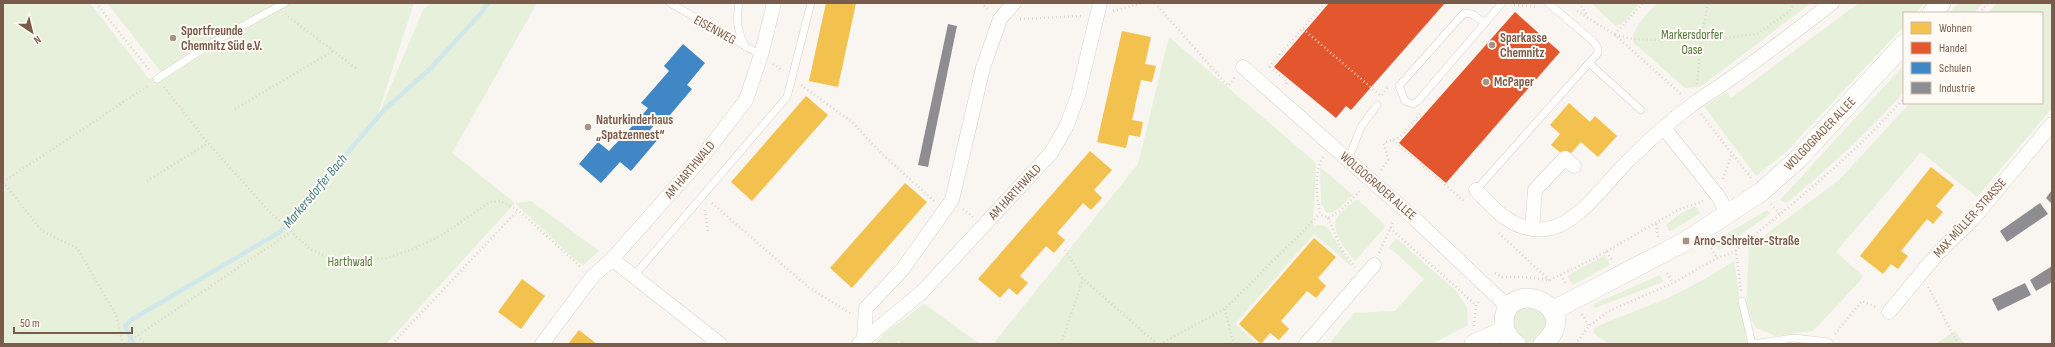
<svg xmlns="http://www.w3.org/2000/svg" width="2055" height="347" font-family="'Sofia Sans Condensed',sans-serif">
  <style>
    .green { fill: #e7f0db }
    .homes { fill: #f2c14e }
    .shops { fill: #e4572e }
    .schools { fill: #3f88c5 }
    .industry { fill: #8d8d92 }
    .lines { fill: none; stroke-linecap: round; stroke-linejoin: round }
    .stream { stroke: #d0e8ea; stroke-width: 4.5 }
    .service-casing { stroke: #d7d1cb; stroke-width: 8 }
    .minor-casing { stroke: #d7d1cb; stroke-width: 15 }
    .secondary-casing { stroke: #d9d2cb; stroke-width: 20 }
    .path { stroke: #dcd5d0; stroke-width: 2.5; stroke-dasharray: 1 3; stroke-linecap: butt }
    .service { stroke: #fefefd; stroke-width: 7 }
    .minor { stroke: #fefefd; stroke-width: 14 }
    .secondary { stroke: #fefefd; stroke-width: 19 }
    .poi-dot { fill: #a69286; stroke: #fffaf3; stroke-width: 1.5 }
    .labels { text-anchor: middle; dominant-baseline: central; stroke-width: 4; stroke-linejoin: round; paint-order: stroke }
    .street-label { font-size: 13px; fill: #7a5c4d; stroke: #fffaf3 }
    .poi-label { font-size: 13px; font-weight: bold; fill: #7a5c4d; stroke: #fffaf3; text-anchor: start }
    .park-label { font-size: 13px; fill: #537a41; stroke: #fffaf3 }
    .water-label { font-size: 14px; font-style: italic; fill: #437c86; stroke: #fffaf3 }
  </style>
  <rect width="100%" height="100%" fill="#f9f5f0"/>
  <path class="green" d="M3,3h87l59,76 13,-6 -55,-70h307l-39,120 48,-113 8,-7h106l-85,150 63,50 16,-2 68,50 -16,14 -9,-6 -59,-56 -129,141h-383z
    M1591,3h49l-18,21 -6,2z
    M1657,3h154l-111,84 -15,1 -51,-45c-5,-14 15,-30 23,-40z
    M1859,3h65l-8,10h-12v13l-118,126 -30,24 -52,-70 23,-14 4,6z
    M1958,3h25l-9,10h-25z
    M1997,3h55v105l-75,89 -56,-45 -85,100 27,24 -4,6 -46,49 -37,5 -20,-8 -10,-19 3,-62 90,-67 71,-77h132v-90h-54z
    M1169,37l147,126 -3,63 9,-1 6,3 24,39 -38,-33 -79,90 23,20h-265l145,-180z
    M1904,65v27c-36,41 -76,76 -117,111l-7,-3z
    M1320,167l33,28 -15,14 -5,3 -6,1 -6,-9z
    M1357,199l29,27 -31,35c-8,-10 -27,-31 -17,-45 4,-6 13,-12 19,-17z
    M1695,206l5,7 -30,19 -4,-7 15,-12z
    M1767,210l3,4 -51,36 -6,-8z
    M1396,238l59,52 12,17 1,18 -36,19h-103l25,-31 41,-2 29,-32 -35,-32z
    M1605,255l5,10 -37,20 -6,-9z
    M1734,261l13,83h-137l-16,-10v-6c27,-13 56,-21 82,-34 21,-10 39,-21 58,-33z
    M1660,275l3,7 -68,26 -1,-4z
    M924,304l56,40h-78l-4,-3 -2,3h-21l10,-11z
    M1540,305l10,21 -14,16 -13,1 -11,-9 3,-25z
    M1955,331l10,13h-30z"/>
  <path class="homes" d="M826,3h30l-18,84 -29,-6z
    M1122,31l29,6 -6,27 11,2 -4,16 -11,-2 -9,40 11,2 -3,15 -11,-2 -3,13 -29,-6z
    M806,96l22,19 -76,86 -21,-19z
    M1569,103l21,19 5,-6 22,20 -19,21 -17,-15 -14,16 -16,-13 9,-11 -10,-9z
    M1090,151l22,19 -18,20 8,8 -11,12 -8,-7 -26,30 8,7 -11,13 -8,-7 -26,30 8,7 -11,12 -8,-7 -9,10 -22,-19z
    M1931,167l23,18 -18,21 7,6 -10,12 -6,-5 -26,32 7,5 -10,13 -7,-5 -8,10 -23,-18z
    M905,183l22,19 -75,86 -22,-20z
    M1314,238l22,19 -18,21 8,8 -10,12 -9,-7 -26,30 8,8 -10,11 -9,-7 -9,11 -22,-20z
    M522,279l23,17 -24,33 -23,-17z
    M579,330l18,14h-29z"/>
  <path class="shops" d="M1329,3h116l-94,107 -5,-4 -10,12 -62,-51z
    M1515,12l45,40 -114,131 -47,-40z"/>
  <path class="schools" d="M683,44l22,19 -18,22 5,4 -28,33 -4,-4 -10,12 9,8 -28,33 -11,-9 -19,21 -22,-19 19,-22 11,9 29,-31 10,-12 -7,-5 28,-32 -5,-5z"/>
  <path class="industry" d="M948,24l9,2 -29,141 -10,-2z
    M2052,190v14l-6,-6z
    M2040,203l8,11 -41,28 -7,-11z
    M2052,266v16l-16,9 -6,-11z
    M2025,283l6,12 -33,16 -6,-12z"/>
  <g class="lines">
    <path class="stream" d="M134,344l-9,-18 6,-6 149,-88 104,-122 46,-41 52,-57 6,-9"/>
    <g class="service-casing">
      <path id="service" d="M670,3l91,52
        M739,3c-3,17 -2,29 7,44
        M1485,23l-13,-9 -8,-1 -65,73 6,15 8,3 5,-3 84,-98
        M1589,63l52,47
        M157,79l58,-38 70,-38
        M1348,160l13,-33 16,-22
        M1476,190l122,-137v-5l-5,-7 -45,-38
        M633,277l154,-180 24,-94
        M1742,301l10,43
        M1752,344l42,-6 34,4 2,2"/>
    </g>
    <g class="minor-casing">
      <path id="minor" d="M1243,67l173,153 93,88
        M1664,128l54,68 10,18
        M1476,190c19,21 40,43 71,39 32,-5 59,-47 82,-69 20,-20 41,-39 64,-56 9,-7 20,-13 30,-20 37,-26 73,-53 109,-81
        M1532,229l3,-39 30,-32 9,8
        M612,259l108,85
        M1889,312l49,-59 34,-33 80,-96
        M864,338l2,-30 36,-38 50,-70 31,-132 17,-49 14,-16
        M542,344l50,-67 20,-18 88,-99 46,-60 15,-45 13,-52
        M859,344l63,-52 129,-139 16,-28 11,-30 22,-92
        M1306,344l68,-79"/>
    </g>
    <g class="secondary-casing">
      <path id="secondary" d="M1932,13l9,-10
        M1552,311l134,-70 75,-49 36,-32 107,-116
        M1474,344l31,-14
        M1516,344c-8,-5 -12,-13 -12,-23 3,-46 82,-14 39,23"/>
    </g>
    <path class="path" d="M96,3l54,68
      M981,3l9,8
      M1155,3l73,83 7,-9
      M1579,3l9,13
      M1514,5l24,2
      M1113,11l29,-8
      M1577,11l38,24 67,60
      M1979,13l9,-10
      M285,14l73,56
      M1020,19l63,-3
      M1303,29l78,67 8,-10
      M1615,34l28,-31
      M1615,35l18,4 68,2 7,-38
      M773,64l10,7
      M1269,67l56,-64
      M1270,67l17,14 -2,6
      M1697,84l4,-43 56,-7 32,-22 5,-9
      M801,85l51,37 30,32 52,47
      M164,87l44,56 62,69 40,37 18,8 24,3 35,-2 26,-9 29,-14 48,-33 10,-1 18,9 63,57
      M235,109l98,-58
      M1701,114l50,64
      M1393,140l72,62
      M1323,157c-10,16 -6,40 -3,57l8,4 13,-8 20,-20
      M1381,170l7,-10 -4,-17 16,-6 20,-23
      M1723,179l9,-26
      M147,181l61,-38
      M3,182l39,49 35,17 39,67 7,29
      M3,182l146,-97
      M712,203l95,83 44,28
      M1771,204l9,10
      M963,209l10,8
      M705,210l3,23
      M1328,218l14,32 13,17
      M1656,224l2,13
      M1390,228l86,77
      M1499,233l50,47
      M1709,245l8,13
      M1065,250l18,29 74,65
      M1736,250l5,41
      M1606,252l6,8
      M1379,253l15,-33
      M1495,273l7,4h21l27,3 43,-21 85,-49 26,-9
      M1667,273l6,10
      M1561,275l5,10
      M1928,287l30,57
      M1225,309l7,30 4,5
      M1582,314l7,12
      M1474,326l2,-21 4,-5
      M1835,334l27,-33 14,6
      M137,336l9,8
      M125,344l166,-112
      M392,344l126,-134
      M1061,344l22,-65
      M1160,344l65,-35 95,-95
      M1575,344l14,-18 20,-15 64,-28 44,-25 10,-3 9,-5c59,-48 118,-95 168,-152"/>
    <use href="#service" class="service"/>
    <use href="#minor" class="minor"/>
    <use href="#secondary" class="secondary"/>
  </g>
  <g class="poi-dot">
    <circle cx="173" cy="38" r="4"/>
    <circle cx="1492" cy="45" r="4"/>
    <circle cx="1486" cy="82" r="4"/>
    <circle cx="588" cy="127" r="4"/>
    <rect x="1682" y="237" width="8" height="8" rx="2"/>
  </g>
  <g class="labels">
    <g class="street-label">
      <text transform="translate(715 30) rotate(29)">EISENWEG</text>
      <text transform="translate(1820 134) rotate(-46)">WOLGOGRADER ALLEE</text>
      <text transform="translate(690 170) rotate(-50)">AM HARTHWALD</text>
      <text transform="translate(1378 186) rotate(41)">WOLGOGRADER ALLEE</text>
      <text transform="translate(1015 192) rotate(-47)">AM HARTHWALD</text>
      <text transform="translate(1970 218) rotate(-48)">MAX-MÜLLER-STRASSE</text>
    </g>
    <g class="poi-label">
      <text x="181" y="31">Sportfreunde<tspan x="181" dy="15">Chemnitz Süd e.V.</tspan></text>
      <text x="1500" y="38">Sparkasse<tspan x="1500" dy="15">Chemnitz</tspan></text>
      <text x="1494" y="82">McPaper</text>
      <text x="596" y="120">Naturkinderhaus<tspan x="596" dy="15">„Spatzennest“</tspan></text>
      <text x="1694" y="241">Arno-Schreiter-Straße</text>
    </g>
    <g class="park-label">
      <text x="1692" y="35">Markersdorfer<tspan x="1692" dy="15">Oase</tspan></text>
      <text x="350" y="262">Harthwald</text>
    </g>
    <g class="water-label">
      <text transform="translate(315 191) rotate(-50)">Markersdorfer Bach</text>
    </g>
  </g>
  <rect width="2055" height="347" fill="none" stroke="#7a5c4d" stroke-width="8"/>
  <rect x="1903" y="12" width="140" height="92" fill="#fffaf3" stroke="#cabbb1"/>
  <rect x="1911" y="22" width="20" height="12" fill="#f2c14e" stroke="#cabbb1"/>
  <text x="1939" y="32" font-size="12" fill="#7a5c4d">Wohnen</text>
  <rect x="1911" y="42" width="20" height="12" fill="#e4572e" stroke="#cabbb1"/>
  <text x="1939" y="52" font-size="12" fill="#7a5c4d">Handel</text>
  <rect x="1911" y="62" width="20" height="12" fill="#3f88c5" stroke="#cabbb1"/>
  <text x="1939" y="72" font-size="12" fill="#7a5c4d">Schulen</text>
  <rect x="1911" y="82" width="20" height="12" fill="#8d8d92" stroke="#cabbb1"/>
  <text x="1939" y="92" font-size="12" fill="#7a5c4d">Industrie</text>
  <g transform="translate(32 32) rotate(145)" stroke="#fffaf3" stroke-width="3" paint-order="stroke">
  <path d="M0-3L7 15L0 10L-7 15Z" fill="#7a5c4d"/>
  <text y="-6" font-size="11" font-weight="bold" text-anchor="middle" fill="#7a5c4d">N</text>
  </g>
  <path d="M14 327v6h118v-6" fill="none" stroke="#7a5c4d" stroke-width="2"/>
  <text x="20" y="327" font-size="12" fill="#7a5c4d" stroke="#fffaf3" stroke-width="3" paint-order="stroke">50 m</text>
</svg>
